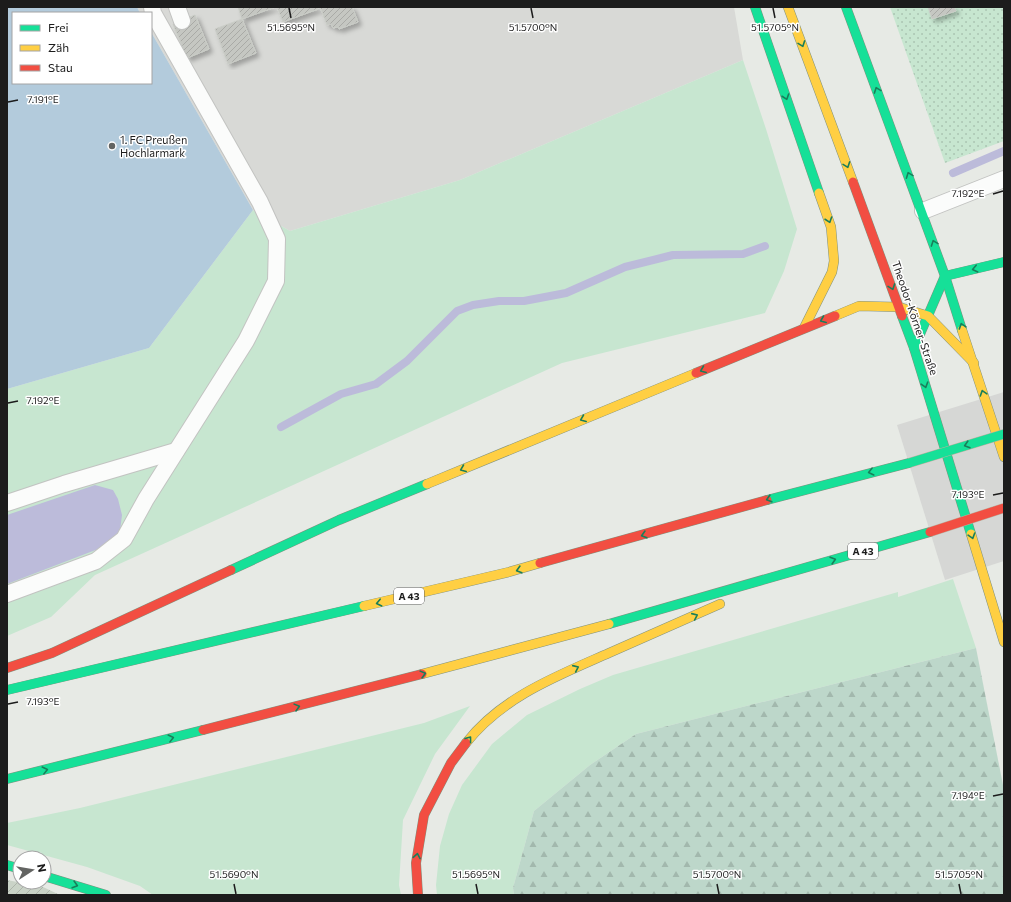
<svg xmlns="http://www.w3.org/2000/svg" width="1011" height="902" font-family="Commissioner,sans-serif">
<defs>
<pattern id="construction-furrows" width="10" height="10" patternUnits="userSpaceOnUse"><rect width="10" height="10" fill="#cad3c7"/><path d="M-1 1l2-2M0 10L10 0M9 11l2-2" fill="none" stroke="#adb5aa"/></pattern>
<pattern id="forest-firs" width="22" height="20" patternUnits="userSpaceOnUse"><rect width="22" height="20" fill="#bdd7ca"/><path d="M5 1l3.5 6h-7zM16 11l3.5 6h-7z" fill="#a2b8ad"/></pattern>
<pattern id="garden-dots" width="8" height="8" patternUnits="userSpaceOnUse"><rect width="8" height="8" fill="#c7e6d0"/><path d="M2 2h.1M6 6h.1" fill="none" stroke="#aac5b2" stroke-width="1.8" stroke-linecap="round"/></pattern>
<pattern id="building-hatch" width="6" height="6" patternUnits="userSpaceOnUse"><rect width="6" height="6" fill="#c5c7c2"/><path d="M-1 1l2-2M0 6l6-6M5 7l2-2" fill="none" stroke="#a9aaa6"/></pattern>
<filter id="shadow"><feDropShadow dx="3.5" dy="3.5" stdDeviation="2" flood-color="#0004"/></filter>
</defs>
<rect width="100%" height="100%" fill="#e7eae5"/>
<path fill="#d8d9d6" d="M137,7H734L743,60L460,180L290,231L253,210L151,32V13H140Z"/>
<path fill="url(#construction-furrows)" d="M7,880L43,887L60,895H7Z"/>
<g fill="#c7e6d0">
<path d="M743,60L766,129L797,229L784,271L765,313L562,363L95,575L51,617L7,636V389L149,348L253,210L290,231L460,180Z"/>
<path d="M953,579L976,648L636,734L590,765L534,811L513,888L514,895H437L436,885L440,846L449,814L462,785L492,744L527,715L580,689L613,675L898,592V597Z"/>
<path d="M470,706L435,754L403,820L399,885L401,895H153L140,886L87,867L7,845V823L80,808L424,723Z"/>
</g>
<path fill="url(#forest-firs)" d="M976,648L1004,790V895H514L513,888L534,811L590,765L636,734Z"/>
<path fill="url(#garden-dots)" d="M890,7H1004V141L945,163Z"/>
<path fill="#b3cbdc" d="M7,7H137L140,13H13V83H151V32L253,210L149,348L7,389Z"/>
<path fill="#bcbbda" d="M95,485L113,490L118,499L122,515L120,531L106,546L7,584V515Z"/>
<path fill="#d6d7d5" d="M1004,392V561L945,580L897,425Z"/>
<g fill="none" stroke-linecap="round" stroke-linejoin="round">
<g stroke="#bcbbda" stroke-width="8">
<path d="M953,173L1004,151"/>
<path d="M281,427L341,394L376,384L407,361L457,311L473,305L499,301H524L566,293L625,267L673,255L743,254L765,246"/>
</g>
</g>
<g fill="url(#building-hatch)" stroke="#cacdc7" filter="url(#shadow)">
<path d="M238,7H275L242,19Z"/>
<path d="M277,7H317L318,9L283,22Z"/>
<path d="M320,7H352L358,22L339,29L338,27L333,28L331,24L327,25Z"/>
<path d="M928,7H954L956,11L932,19Z"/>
<path d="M195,15L209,49L187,58L173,24Z"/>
<path d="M242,19L256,53L228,64L215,29Z"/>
</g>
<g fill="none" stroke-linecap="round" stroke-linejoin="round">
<g stroke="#c2c3c1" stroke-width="18">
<g id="lane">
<path d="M177,7L182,21"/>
<path d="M923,211L1004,179"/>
<path d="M7,503L64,484L176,451"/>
<path d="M7,594L96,561L124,539L146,499L246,341L276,281L277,239L260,202L153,13L152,7"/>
</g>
</g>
<g stroke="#81927f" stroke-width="10">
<g id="fast">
<path d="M755,7L819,193"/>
<path d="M846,7L945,276L962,330"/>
<path d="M902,316L914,348L971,534"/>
<path d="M914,348L945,276L1004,262"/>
<path d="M767,500L909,463"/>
<path d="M231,570L339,520L427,484"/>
<path d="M609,624L930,532"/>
<path d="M7,690L364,606"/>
<path d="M7,779L203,730"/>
<path d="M7,865L20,869"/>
<path d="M44,876L106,895"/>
</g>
</g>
<g stroke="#81927f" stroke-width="10">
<g id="slow">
<path d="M788,7L853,182"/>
<path d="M835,316L859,306L899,307L928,316L974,363"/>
<path d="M804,328L832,272L834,261L831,227L819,193"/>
<path d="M962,330L1004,457"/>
<path d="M427,484L696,373"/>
<path d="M971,534L1004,642"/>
<path d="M364,606L509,572L540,563"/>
<path d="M422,674L609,624"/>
<path d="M466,743C502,697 557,676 609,653C646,637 683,620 720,604"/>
</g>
</g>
<g stroke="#81927f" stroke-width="10">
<g id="jam">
<path d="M853,182L902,316"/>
<path d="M696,373L835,316"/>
<path d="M540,563L767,500"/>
<path d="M7,668L52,653L231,570"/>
<path d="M203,730L422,674"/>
<path d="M418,895L416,863L424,815L451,763L466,743"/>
</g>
</g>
<use href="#lane" stroke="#fbfcfb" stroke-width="16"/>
<use href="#fast" stroke="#16e098" stroke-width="9"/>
<use href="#slow" stroke="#ffcf43" stroke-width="9"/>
<use href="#jam" stroke="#f24e42" stroke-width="9"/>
<g stroke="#baae9e" stroke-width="10" stroke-linecap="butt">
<path id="fast-bridge" d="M909,463L1004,434"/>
</g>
<g stroke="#baae9e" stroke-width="10" stroke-linecap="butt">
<path id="jam-bridge" d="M930,532L1004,508"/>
</g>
<use href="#fast-bridge" stroke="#16e098" stroke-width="9"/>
<use href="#jam-bridge" stroke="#f24e42" stroke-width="9"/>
</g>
<defs><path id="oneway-chevron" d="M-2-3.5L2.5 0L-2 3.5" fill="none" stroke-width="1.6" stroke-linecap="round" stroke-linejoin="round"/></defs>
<g stroke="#197e5a">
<use href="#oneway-chevron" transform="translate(802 44) rotate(70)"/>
<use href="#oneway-chevron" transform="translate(877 90) rotate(-110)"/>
<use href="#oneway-chevron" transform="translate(786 97) rotate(71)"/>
<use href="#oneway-chevron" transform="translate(847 165) rotate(70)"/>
<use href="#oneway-chevron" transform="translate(909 175) rotate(-111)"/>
<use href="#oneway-chevron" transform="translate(829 220) rotate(71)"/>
<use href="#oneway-chevron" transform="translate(934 243) rotate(-110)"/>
<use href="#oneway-chevron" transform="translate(975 269) rotate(167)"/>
<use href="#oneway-chevron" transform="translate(892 287) rotate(70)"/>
<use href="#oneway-chevron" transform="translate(823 320) rotate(158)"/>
<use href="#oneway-chevron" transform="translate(962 326) rotate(-108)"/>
<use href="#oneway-chevron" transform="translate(703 370) rotate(158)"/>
<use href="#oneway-chevron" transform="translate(925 385) rotate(73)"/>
<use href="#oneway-chevron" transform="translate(983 393) rotate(-108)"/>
<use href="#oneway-chevron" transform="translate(583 419) rotate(158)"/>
<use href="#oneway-chevron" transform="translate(967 445) rotate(163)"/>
<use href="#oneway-chevron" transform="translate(463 469) rotate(158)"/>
<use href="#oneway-chevron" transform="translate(871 472) rotate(166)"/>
<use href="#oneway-chevron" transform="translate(769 499) rotate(164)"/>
<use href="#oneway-chevron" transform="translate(644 535) rotate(164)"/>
<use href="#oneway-chevron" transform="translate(972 536) rotate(73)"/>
<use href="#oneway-chevron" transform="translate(833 560) rotate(-16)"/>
<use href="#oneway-chevron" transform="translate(519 570) rotate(164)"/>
<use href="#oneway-chevron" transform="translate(379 603) rotate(167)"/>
<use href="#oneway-chevron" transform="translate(695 616) rotate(-24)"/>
<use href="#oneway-chevron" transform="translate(576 668) rotate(-24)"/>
<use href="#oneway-chevron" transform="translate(423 674) rotate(-15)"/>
<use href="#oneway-chevron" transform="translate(297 707) rotate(-15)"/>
<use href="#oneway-chevron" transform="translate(171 738) rotate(-14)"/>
<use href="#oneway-chevron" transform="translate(469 739) rotate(-53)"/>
<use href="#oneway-chevron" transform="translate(45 770) rotate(-14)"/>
<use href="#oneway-chevron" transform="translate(417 856) rotate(-80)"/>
<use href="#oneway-chevron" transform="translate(75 885) rotate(16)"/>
</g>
<path fill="none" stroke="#1c1c1c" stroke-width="1.5" d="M289,8L291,18M531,8L533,18M773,8L775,18M8,102L18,100M993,194L1003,191M8,403L18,401M993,495L1003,493M8,704L18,702M993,796L1003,794M234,884L236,894M476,884L478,894M717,884L719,894M959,884L961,894"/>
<circle fill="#636462" stroke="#fff" stroke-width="1.5" cx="112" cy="146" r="4"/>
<g text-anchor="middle" stroke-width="3" stroke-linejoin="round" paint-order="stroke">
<g fill="#fff" stroke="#606060" stroke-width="1">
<rect x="848" y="543" width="30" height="16" rx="3"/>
<rect x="394" y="588" width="30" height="16" rx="3"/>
</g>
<g font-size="10" font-weight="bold" fill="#1c1c1c">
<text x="863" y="555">A 43</text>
<text x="409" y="600">A 43</text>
</g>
<g font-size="11" fill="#1c1c1c" stroke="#fff" text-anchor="start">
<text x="120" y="144">1. FC Preußen<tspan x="120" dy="13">Hochlarmark</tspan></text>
</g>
<g font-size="11" fill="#1c1c1c" stroke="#fff">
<text transform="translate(915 318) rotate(71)" y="4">Theodor-Körner-Straße</text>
</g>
</g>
<g font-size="10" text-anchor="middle" fill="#1c1c1c" stroke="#fff" stroke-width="3" stroke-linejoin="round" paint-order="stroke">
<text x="291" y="31">51.5695°N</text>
<text x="533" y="31">51.5700°N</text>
<text x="775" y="31">51.5705°N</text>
<text x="43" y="103">7.191°E</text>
<text x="968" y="197">7.192°E</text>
<text x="43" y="404">7.192°E</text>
<text x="968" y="498">7.193°E</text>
<text x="43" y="705">7.193°E</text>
<text x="968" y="799">7.194°E</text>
<text x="234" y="878">51.5690°N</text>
<text x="476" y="878">51.5695°N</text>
<text x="717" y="878">51.5700°N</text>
<text x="959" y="878">51.5705°N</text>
</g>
<rect width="1011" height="902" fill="none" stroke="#1c1c1c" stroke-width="16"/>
<rect x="12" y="12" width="140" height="72" fill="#ffffff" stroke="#a4a4a4"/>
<rect x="20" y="25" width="20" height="6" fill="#16e098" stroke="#a4a4a4"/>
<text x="48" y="32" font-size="12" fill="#1c1c1c">Frei</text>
<rect x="20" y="45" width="20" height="6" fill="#ffcf43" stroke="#a4a4a4"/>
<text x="48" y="52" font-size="12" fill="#1c1c1c">Zäh</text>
<rect x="20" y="65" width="20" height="6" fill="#f24e42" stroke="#a4a4a4"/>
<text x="48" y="72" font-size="12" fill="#1c1c1c">Stau</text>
<g transform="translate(32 870) rotate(78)"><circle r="19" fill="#ffffff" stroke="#a4a4a4"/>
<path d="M0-3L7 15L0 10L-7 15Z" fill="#636462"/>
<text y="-6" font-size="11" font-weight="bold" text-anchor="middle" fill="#1c1c1c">N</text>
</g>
</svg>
